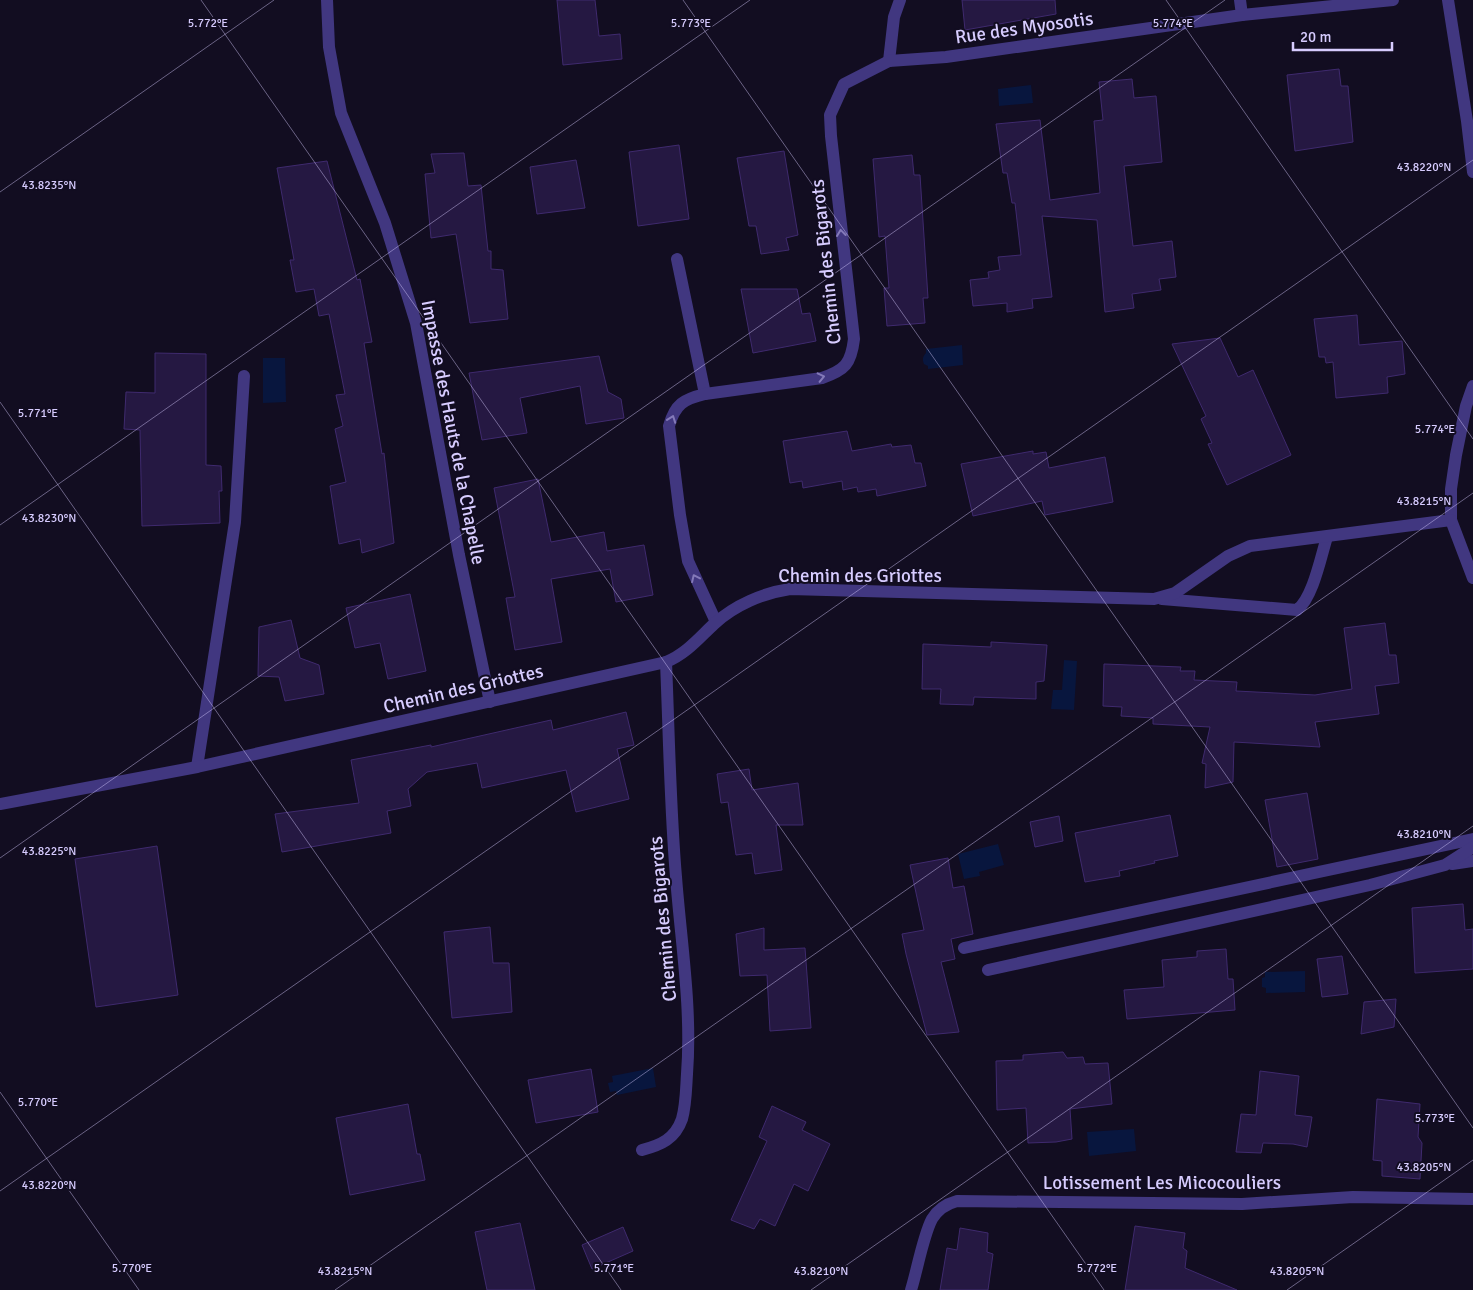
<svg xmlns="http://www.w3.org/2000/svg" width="1473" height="1290" font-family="Signika,sans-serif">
<rect width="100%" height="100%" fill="#120d21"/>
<g fill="#08163e">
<path d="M1031,85L1033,103L999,106L998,89Z"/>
<path d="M962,345L963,365L928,369V366L924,364C922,359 923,356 926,353V349Z"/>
<path d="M263,358H285L286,402L263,403Z"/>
<path d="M1064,660L1077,661L1074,710L1051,709L1053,690H1062Z"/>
<path d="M998,844L1004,865L979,872L980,876L964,879L958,854Z"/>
<path d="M1305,971V992L1266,993V988L1262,987V978L1265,977V972Z"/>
<path d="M653,1068L656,1087L617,1095L616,1091L610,1092L608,1083L613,1082L612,1076Z"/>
<path d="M1134,1129L1136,1151L1089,1156L1087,1132Z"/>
</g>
<g fill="#251842" stroke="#3f2a6e">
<path d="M557,0H595L599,36L620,34L622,59L563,65Z"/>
<path d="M962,0H1055L1056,14L965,30Z"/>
<path d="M1339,69L1341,86H1348L1353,142L1295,151L1287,75Z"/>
<path d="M1132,79L1134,98L1156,96L1162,162L1124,166L1133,246L1172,241L1176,277L1159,279L1161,290L1132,294L1134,308L1105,312L1097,220L1042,216L1052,297L1032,299L1033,308L1007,312V303L973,306L970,280L989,278L988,272L1000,270L998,257L1021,255L1015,203H1012L1007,173H1003L996,124L1040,120L1050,200L1100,193L1094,121L1103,120L1099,82Z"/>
<path d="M679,145L689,219L638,226L629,152Z"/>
<path d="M784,151L798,235L786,238L789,250L761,254L756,226H749L737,158Z"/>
<path d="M464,153L468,186L481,185L488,251H491V269L503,270L508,319L470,323L456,234L431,238L425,174L435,173L431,154Z"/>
<path d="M912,155L914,175H920L928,298H923L925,323L887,326L884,288H889L885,236L879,237L873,159Z"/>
<path d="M576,160L585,208L537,214L530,167Z"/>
<path d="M327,161L357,280L360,279L372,342L364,343L382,454L384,453L394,543L362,553L360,539L339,544L330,486L346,482L335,429L343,426L336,395L345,394L329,314L319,316L314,289L296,292L290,260H294L277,168Z"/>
<path d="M741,289H797L802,314L810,313L816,341L753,353Z"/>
<path d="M1357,315L1359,345L1402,341L1405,374L1387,377L1388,393L1336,398L1333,362L1326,363L1325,357H1319L1314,319Z"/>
<path d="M1220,338L1238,377L1253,370L1291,455L1227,485L1208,444L1212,443L1201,419L1206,416L1172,344Z"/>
<path d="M155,353L206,354V465L221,466L222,491H219L220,523L142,526L140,430L124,429L126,392L155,393Z"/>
<path d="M599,356L608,392L621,399L624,418L586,424L580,386L520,398L527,433L482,440L469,373Z"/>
<path d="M847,431L852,451L891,444L892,447L911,445L915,463H921L926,486L877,496L876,489L858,492L857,487L843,490L842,481L803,488L802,481L790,483L783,441Z"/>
<path d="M1033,451V454L1046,452L1049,468L1105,457L1113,502L1045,515L1042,501L973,516L961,464Z"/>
<path d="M538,479L551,542L604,532L607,551L644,545L653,595L616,602L610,569L551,579L562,642L515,650L506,598L515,597L494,488Z"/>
<path d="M410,594L426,671L388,679L380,643L355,648L346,608Z"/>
<path d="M291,620L300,658L319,665L324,694L285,701L279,677L258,676L259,627Z"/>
<path d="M1385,623L1389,655H1396L1399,683L1375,686L1379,714L1315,722L1320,747L1234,742L1233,782L1205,788L1206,764L1202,763L1210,727L1153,724V718L1121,716L1122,707L1103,706L1104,664L1181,667L1180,671H1195L1194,680L1237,682L1236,691L1315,695L1352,689L1344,628Z"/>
<path d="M991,642L1047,645L1044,681L1036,682V699L974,697L973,705L940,704L941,689H922L923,644L991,647Z"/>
<path d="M626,712L634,745L617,749L629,799L576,812L566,770L482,788L477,763L427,772L408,789L411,806L387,811L391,833L282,852L275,814L359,803L351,760L431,745V747L551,720L553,730Z"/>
<path d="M749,769L752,790L798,783L803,825H776L782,870L755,874L752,853L736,855L728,802L721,803L717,774Z"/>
<path d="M1307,793L1318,859L1277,867L1265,800Z"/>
<path d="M1170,815L1178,856L1154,861L1155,863L1119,871L1120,876L1085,882L1075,833Z"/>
<path d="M1059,816L1063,841L1035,847L1030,822Z"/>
<path d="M157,846L178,995L96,1007L75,859Z"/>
<path d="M948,858L953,888L964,886L973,934L951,939L955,959L941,962L959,1032L927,1035L906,954L902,934L924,930L910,865Z"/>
<path d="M1463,904L1465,930L1473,929V969L1415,973L1412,908Z"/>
<path d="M490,927L493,963H509L512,1012L452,1018L444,932Z"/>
<path d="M764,928V950L805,948L811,1028L770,1031L767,975L740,976L736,934Z"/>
<path d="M1226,949L1228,979H1233L1235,1010L1127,1019L1124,990L1164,987L1162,960L1197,957V951Z"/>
<path d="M1342,956L1348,994L1322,997L1317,959Z"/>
<path d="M1396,999L1394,1027L1361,1034L1364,1002Z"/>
<path d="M1063,1052L1067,1058L1083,1057L1085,1064L1108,1063L1112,1104L1070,1109L1072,1139L1056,1142L1028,1143L1026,1108L997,1110L996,1061L1023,1060V1055Z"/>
<path d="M591,1069L598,1112L536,1123L528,1080Z"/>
<path d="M1260,1071L1299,1076L1295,1115L1312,1117L1307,1147L1293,1144L1263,1143L1261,1153L1236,1152L1241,1114L1256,1115Z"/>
<path d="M1377,1099L1420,1104L1418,1137L1422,1143L1420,1179L1382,1176V1161L1373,1160Z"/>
<path d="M408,1104L417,1154H420L425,1180L350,1195L336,1118Z"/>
<path d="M772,1106L806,1122L802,1130L830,1144L808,1191L794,1184L775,1226L760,1219L754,1229L731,1220L767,1141L759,1137Z"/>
<path d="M520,1223L535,1290H487L475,1232Z"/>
<path d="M1135,1226L1185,1233L1183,1248L1187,1251L1185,1268L1237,1290H1125Z"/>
<path d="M623,1227L633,1251L592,1269L582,1245Z"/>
<path d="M960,1228L988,1233L987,1252L993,1254L988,1290H940L947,1248L957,1250Z"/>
</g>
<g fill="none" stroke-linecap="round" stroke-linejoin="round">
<g stroke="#413780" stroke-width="12">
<path d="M327,0L329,47L341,113L385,223L416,323L459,555L490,702"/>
<path d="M1240,0L1242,15"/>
<path d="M1448,0L1467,121L1473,172"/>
<path d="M889,61L894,17L900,0"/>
<path d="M677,259L705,394"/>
<path d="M1473,386L1466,406L1456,455L1451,489V520L1473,578"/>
<path d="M1162,599L1297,610C1313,598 1321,556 1327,537"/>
<path d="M716,622L688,561L680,515L669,426C675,404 684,399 705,394L822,378C845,370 851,364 854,339L831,136L830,115L844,84L889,61L946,57L1242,15L1393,0"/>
<path d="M197,767L235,522L244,376"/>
<path d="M0,804L197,767L666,662C686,654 699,638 714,624C735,605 763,593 790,589L1154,599L1175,593L1228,556L1250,546L1451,520"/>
<path d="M1452,864L1473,861"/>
<path d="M964,948L1473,839"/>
<path d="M988,970L1370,885L1445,865L1473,847"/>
<path d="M642,1150C661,1145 675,1139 682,1119C686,1105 686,1089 687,1074C692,1008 681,943 676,877C670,806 669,734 666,662"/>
<path d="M911,1290C917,1271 923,1236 932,1219C938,1209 946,1204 957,1201L1242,1204L1353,1197L1473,1199"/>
</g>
</g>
<defs><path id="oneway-chevron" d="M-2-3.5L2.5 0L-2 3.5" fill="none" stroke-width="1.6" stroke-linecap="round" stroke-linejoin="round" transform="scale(1.25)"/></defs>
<g stroke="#847ab9">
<use href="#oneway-chevron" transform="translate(841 233) rotate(-97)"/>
<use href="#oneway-chevron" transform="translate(821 377) rotate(-13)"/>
<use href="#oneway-chevron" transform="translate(672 419) rotate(-70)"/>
<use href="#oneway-chevron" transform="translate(695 578) rotate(-115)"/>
</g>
<path fill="none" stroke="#d7ccff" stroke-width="1" stroke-opacity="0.45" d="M201,0L1104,1290M683,0L1473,1128M1166,0L1473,439M0,192L274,0M0,402L621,1290M0,525L750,0M0,858L1225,0M0,1092L139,1290M0,1191L1473,160M335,1290L1473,493M811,1290L1473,826M1287,1290L1473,1160"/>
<g text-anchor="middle" stroke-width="4" stroke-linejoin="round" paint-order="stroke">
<g font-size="19" fill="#d7ccff" stroke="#120d21">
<text transform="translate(1024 27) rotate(-8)" y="7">Rue des Myosotis</text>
<text transform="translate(825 262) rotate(-96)" y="7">Chemin des Bigarots</text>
<text transform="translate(454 432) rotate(79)" y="7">Impasse des Hauts de la Chapelle</text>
<text x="860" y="582">Chemin des Griottes</text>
<text transform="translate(463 688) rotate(-13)" y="7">Chemin des Griottes</text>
<text transform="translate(662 919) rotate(-95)" y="7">Chemin des Bigarots</text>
<text x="1162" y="1189">Lotissement Les Micocouliers</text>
</g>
</g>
<g font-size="12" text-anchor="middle" fill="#d7ccff" stroke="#120d21" stroke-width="4" stroke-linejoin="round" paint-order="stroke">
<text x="208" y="27">5.772°E</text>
<text x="691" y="27">5.773°E</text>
<text x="1173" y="27">5.774°E</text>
<text x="1424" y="171">43.8220°N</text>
<text x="49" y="189">43.8235°N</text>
<text x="38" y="417">5.771°E</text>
<text x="1435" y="433">5.774°E</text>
<text x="1424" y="505">43.8215°N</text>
<text x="49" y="522">43.8230°N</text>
<text x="1424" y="838">43.8210°N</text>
<text x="49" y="855">43.8225°N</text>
<text x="38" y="1106">5.770°E</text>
<text x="1435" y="1122">5.773°E</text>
<text x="1424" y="1171">43.8205°N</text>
<text x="49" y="1189">43.8220°N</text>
<text x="132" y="1272">5.770°E</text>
<text x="614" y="1272">5.771°E</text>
<text x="1097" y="1272">5.772°E</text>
<text x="345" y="1275">43.8215°N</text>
<text x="821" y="1275">43.8210°N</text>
<text x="1297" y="1275">43.8205°N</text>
</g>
<path d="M1293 42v8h99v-8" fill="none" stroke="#d7ccff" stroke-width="2.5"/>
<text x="1300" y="42" font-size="15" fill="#d7ccff" stroke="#120d21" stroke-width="4" paint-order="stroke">20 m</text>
</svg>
